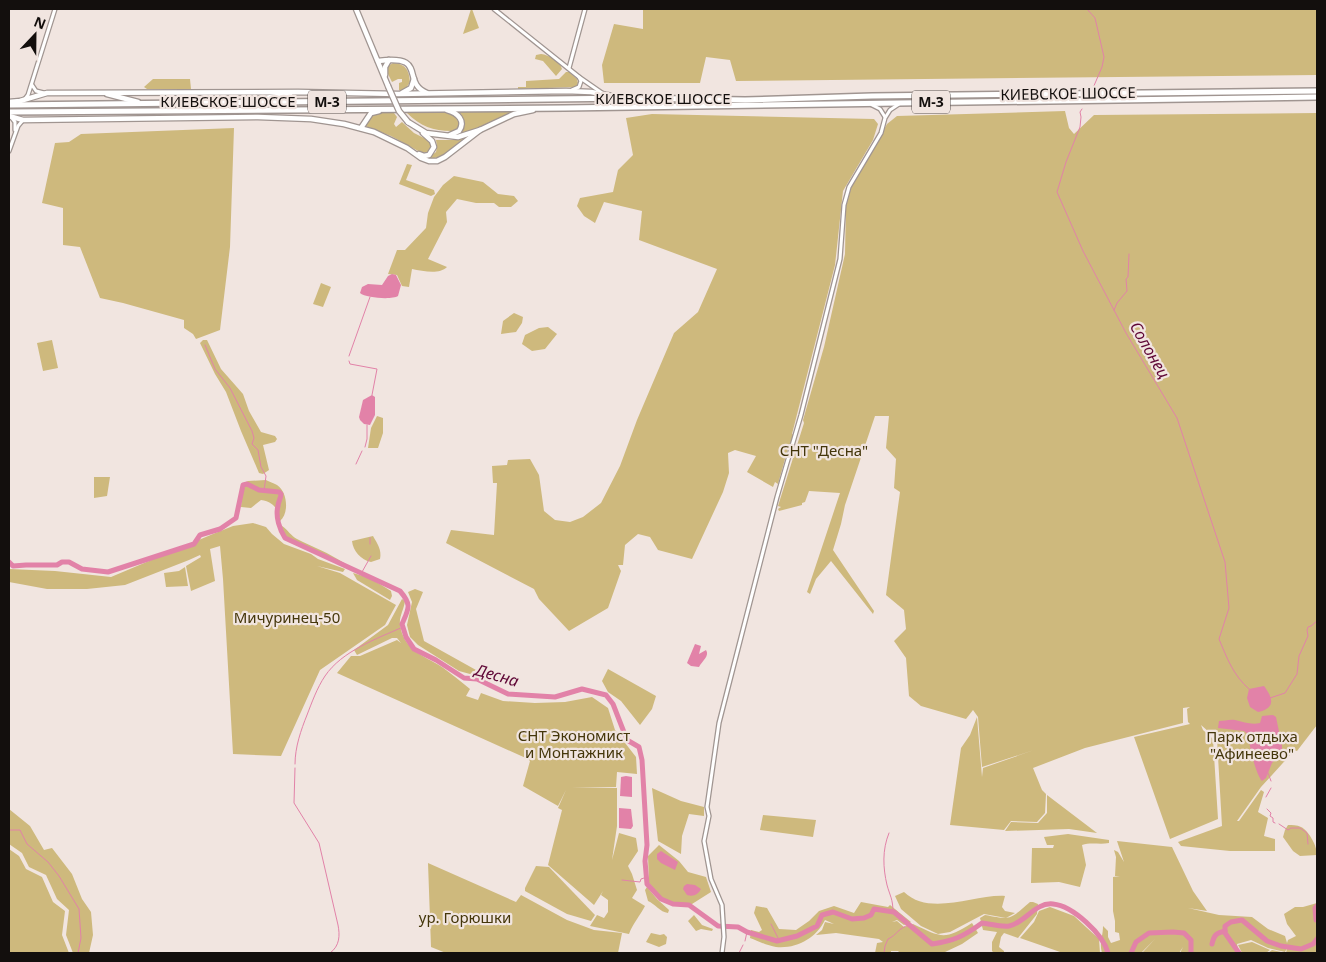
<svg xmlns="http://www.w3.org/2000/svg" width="1326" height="962" font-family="'Noto Sans',sans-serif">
<rect width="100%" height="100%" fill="#f1e5e0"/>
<g fill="#ceb97d">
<path d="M471,9H472L479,28L463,34Z"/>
<path d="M643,9H1317V75L736,81L730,60L706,57L700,83H604L602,65L614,24L643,29Z"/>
<path d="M541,54C549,55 560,61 562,69L556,76L543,61L535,59L536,55Z"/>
<path d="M393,63C406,64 409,70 410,82L405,90H399V83L402,82V79H398L392,82L388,74V66Z"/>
<path d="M566,72H569L577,79L578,83L576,87L518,89V87H526V81L559,79Z"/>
<path d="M153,79H190L191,89H147L144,87Z"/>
<path d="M1065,111L1069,128L1074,134L1094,115L1317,113V725L1297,751L1290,749L1292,753L1261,787L1237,821H1239L1261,790L1264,792L1258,812L1268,818L1264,836L1275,839V851H1230L1181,846L1178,842L1222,826L1217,739L1201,725L1203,730L1213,739L1218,819L1170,839L1134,737L1190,724L1188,722L1187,709L1190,707L1183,708V723L1085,748L1033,768L1042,790L1046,794L1045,813L1037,822L1011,821L1004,830L950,825L961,748L970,735L977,717L982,777L983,768L1034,750L982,767L978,717L973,710L966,719L921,706L909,696L906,658L894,641L906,629L904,610L886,595L900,492L894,488L896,459L886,448L889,416H875L845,505L841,524L833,550L874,611L873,614L831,561L816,579L810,594L807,592L840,493L809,491L805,502L802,503V505L779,511L778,509L781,507L778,506L804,423L803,420L824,347L845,254L846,205L851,188L887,124L897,116Z"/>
<path d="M459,112H515L460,135C466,127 466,119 459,112Z"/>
<path d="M378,113H394L397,117L394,124L396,127L402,122L414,133L430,141L432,147L428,153L420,152L391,136L365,126L372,116Z"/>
<path d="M407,113C423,113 448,107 460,120L459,126L456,131C436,132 421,127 407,113Z"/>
<path d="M652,114L874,119L878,124L873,140L843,191L835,265L792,434L794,435L787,452L778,484L775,482L773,487L747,472L756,456L735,450L728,453L729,473L723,492L692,559L658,550L650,537L638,534L625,545L623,565H618L621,571L608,608L569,631L539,599L534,589L446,543L451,530L494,535L497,483H493L492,466L507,465L508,460L530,459L539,475L544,511L555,520L570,522L583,517L601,503L620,466L637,420L674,333L698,312L717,269L639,240L642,211L604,202L595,223L584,216L577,206L580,198L613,192L618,170L633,155L626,118Z"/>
<path d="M234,128L230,247L220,330L196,339L193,334L184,328V320L123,303L100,298L80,247L63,245V208L42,203L55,143L69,142L81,134Z"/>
<path d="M467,136L441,157L427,159L436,152L437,147L436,140H455Z"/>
<path d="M407,164L412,165L406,180L434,190L435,194L431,196L399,184Z"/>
<path d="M454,176L483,182L498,194L514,196L518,201L511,207H499L494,203H476L457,199L446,212L447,222L428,259L447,267C439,275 423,271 412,269L409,287L402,286L397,275L388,274L397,250H405L426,228L428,213L434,197L443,185Z"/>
<path d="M321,283L331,287L323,307L313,304Z"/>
<path d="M514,313L523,317L522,323L516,332L501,334L503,321Z"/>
<path d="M548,327L557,334L545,349L532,351L522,344L525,335L539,328Z"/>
<path d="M52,340L58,368L43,371L37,343Z"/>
<path d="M203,340H207L221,369L243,394L249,411L261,432L275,436L277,439L275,442L263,445L269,470L263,474L259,473L241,431L226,392L215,374L200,343Z"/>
<path d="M377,416L383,418V433L378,448H368L371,428Z"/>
<path d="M94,477H110L107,496L94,498Z"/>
<path d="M266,480C269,482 274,483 277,485C288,492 289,514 280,521C278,509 274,502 261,500L251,508L241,507L242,490L244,483L248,481Z"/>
<path d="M253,523L266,527L272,534L284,544L311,554L318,559L345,569L343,572L317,566L340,573L396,605L385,625L320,670L281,756L233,754L223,579L220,546L210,549L215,581L191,591L186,566L201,557L200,555L189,560L125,585L87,589H47L9,582V569L55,571L111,577L213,534L233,526Z"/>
<path d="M282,526C288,530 291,536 297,539C313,547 329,553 344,563V567L321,553L286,538L282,531Z"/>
<path d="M373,536C377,543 382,550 380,559L371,562C361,560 353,551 352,541Z"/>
<path d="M185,567L188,586L166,587L164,573L179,571Z"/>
<path d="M353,573L370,578L391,591L392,596L390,600L357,580Z"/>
<path d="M415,589L423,592L416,609L424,641L476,670L470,674L459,671L418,645L410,637L407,625L412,602L408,592Z"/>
<path d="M402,599L405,601C404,609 399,617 400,624C403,650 423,655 442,667C452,674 461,682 470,689L466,696L478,700L481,693L503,701L535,703L565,702L592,697L608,708L615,730L636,757L637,774L617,772L616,787L572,788H617V826L612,860L619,833L636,838L638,851L628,866L632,874L637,890L632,898L645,906C640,916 633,923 629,934L590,926L597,915L604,918L608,912V900L601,895L603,891L594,905L548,865L562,810L558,808L566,790L558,806L523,786L530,761L528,759L337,673L351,656H360L397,640L401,643L397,638H392L357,655L354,650L388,625Z"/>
<path d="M608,669L656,696L652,709L640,725L621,701L608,692L602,681Z"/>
<path d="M652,788L681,801L704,807V816L689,814L682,836L681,854L658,841Z"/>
<path d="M1047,795L1097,833L1069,829L1005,831L1011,822L1038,823L1047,813Z"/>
<path d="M9,809L30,826L44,850L52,848L72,874L82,899L91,912L93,935L89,953H73L66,935L69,910L57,899L46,875L29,867L22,853L9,844Z"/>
<path d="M763,815L816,820L813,837L760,830Z"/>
<path d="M1288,825C1292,825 1297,825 1301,827C1309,831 1317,846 1317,855L1300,856L1293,851L1283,837L1285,830Z"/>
<path d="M1068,834L1109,840V843C1100,845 1091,842 1082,845L1086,865L1080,887L1059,882L1031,883L1032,848H1053L1054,845H1047L1044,837Z"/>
<path d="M1117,841L1172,847L1193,891L1207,911L1188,908L1219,915L1252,917L1268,929L1285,936L1287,943L1288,940L1296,936L1287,924L1284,914L1295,907H1303L1317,903V953H1268L1272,950L1286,953L1287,948L1285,952L1268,948L1251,940L1237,944L1239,953H1180L1183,947L1179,953H1142L1155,939L1141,953H1102C1099,942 1103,937 1103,926L1108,931V937L1111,943L1120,940L1119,933L1115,932V921L1113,911V877L1120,876H1115L1116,857L1114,850L1118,852L1124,862Z"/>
<path d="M659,845L679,861L688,872L706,877L711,892L692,904L673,903L662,898L649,883L648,856Z"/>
<path d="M9,849L19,856L26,869L42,877L53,902L65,911L62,935L69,953H9Z"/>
<path d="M428,863L516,902L521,895L567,920L594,930L622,933L618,953H446L431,947Z"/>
<path d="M536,866L549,867L595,915L591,921L567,914L525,891V888Z"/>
<path d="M647,887L657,899L669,910L668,913C660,912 655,904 648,901L645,890Z"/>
<path d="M904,892C930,917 975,894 1005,896L1002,907L1005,911L1015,913L1006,918L984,914L950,932L938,934L921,926L901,909L895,896Z"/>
<path d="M861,902L888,907L890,905L911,922L904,925L897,920L892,922L897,921L904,927L913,924C941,937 944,941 972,923L978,933L962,944L943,953H900L898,951H891V953H875L877,943L883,942L879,939L836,933L816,935L822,930L825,922L834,924L825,920C816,938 797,949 776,947C768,946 758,941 750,938L751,930L759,932L762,930L754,913L756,906L767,908L779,929L796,930L809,921L819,911L834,906L854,913Z"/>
<path d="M1030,902H1033L1038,904L1037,914L1018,938L1004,933L1001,937L999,947L1004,951V953H994L992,951V942L997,932L983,930L980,918L985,915C1012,920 1009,920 1030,902Z"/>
<path d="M1050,907L1074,916L1099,939L1100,953H1063L1020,938L1034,922L1039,911Z"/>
<path d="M694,915L702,925L713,929L712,931L701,929L696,931L688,921Z"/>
<path d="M651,933L660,935L664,934L667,937L666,944L659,947L646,942Z"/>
<path d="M1252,942L1270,950L1266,953H1242L1238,945Z"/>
</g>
<g fill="#e282a8">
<path d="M392,274L396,275L401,285L398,296C392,300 366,298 360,293L362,287L368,284L382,285L388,276Z"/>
<path d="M372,395L375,397V415L370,425L364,424L360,420L359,417L363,400Z"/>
<path d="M695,644L701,646L699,654L706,650C710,656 702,661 699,667L691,666L687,663Z"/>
<path d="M1264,686C1273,698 1276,708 1258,712L1250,707L1247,698L1249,689Z"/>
<path d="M1273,715L1276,717L1282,746V752L1272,763L1266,778L1262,781C1256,775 1248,743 1249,735L1244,731L1218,728L1219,721C1224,721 1230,719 1235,720C1244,722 1251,725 1260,723L1262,716Z"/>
<path d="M626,776L632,777V797L620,796L621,777Z"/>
<path d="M619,808L631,809L633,826L631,829L619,828Z"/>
<path d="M661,851L678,862L675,870L661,863L657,859V854Z"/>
<path d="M687,884L695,885L701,889C698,895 693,897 687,895L683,889L684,886Z"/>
</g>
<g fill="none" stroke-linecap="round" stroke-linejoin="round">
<g stroke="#e282a8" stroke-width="1">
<path d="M1087,9L1095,18L1104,57L1102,67L1093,88"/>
<path d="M1082,109L1080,112L1081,117L1080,127L1066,162L1057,192L1083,251L1126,333L1177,418L1225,562L1229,608L1219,639C1227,658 1233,675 1249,689"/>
<path d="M1114,310L1117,303L1127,291L1126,279L1128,277L1129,254"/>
<path d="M205,345L215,369L230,388L252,431L254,438L252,444L258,450L261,467L266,476L264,491"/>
<path d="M349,356L370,297"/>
<path d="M349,361L350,364L377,369L372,395"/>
<path d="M365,447L367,439V425"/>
<path d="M356,464L362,451"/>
<path d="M370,544V538"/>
<path d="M362,572L371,556"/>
<path d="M1270,698L1285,693L1297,674L1299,656L1308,636L1307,630L1308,627L1311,626L1317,621"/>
<path d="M295,764C295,747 301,730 307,715C312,702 317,688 325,676C342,651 376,639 403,627"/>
<path d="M295,768L294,803L319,843L338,925C340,935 340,946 330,953"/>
<path d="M1268,773L1271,781"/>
<path d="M1266,797L1271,788"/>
<path d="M1267,809L1271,813L1270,816L1273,818V822L1275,823"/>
<path d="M1279,824L1288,830L1291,828H1300L1307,833L1308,844"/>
<path d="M9,830H20L27,844L48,862L59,876L79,909L81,938L78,953"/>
<path d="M889,833C882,850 883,868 887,885C890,896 893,899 893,912"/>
<path d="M622,880L640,882L641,879L647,877"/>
<path d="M771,924L779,940"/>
<path d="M745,941L747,932"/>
<path d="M739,953L743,945"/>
<path d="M884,953L885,946L888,939C897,935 898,928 909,925"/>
</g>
<g stroke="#e282a8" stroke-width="5">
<path d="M9,562L13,566L26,565H57L62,562H69L82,569L108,572L194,544L200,535L220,529L236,518L243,485L247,484L259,490L279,492L281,494C281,498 278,502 278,506C275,517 280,530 285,538L400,591C412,605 409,608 402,624L406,637L414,649L436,660L464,678L477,679L508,694L555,697L582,689L606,695L613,704L627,740L639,747L642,760L647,845L645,861L647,884L661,899L673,904L689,905L718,926L738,927L747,932L777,941L797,936L817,926L822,915L833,912L852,919L864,918L871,915L874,909L894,912L932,944C954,941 964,936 982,923C990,924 1001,927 1009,926C1025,923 1035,902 1053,904C1073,906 1103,934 1108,953"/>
<path d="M1317,906L1315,908L1316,920H1317"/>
<path d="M1212,944C1214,935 1216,933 1225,931"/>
<path d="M1131,953L1136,942L1149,933L1173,932L1184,933L1191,940V953"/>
<path d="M1239,953L1225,933V926L1231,922L1242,920L1267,941L1281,946L1301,949L1313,944L1317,939"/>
</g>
<g stroke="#a09591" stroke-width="5.5">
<g id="minor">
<path d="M494,9L579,77L602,93"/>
<path d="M569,68L585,9"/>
<path d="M32,85L36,91L44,93"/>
<path d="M572,90L579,87L581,81L579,77"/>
<path d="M25,99L28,95L55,9"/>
<path d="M872,105L880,109L885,117"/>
<path d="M12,118L15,122V130"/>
<path d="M9,151L18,126L23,120"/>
<path d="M722,953L724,937L722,905L711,879L704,841L709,816L707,807L719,723L777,497L801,415L840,259L844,205L849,187L881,133L885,118L890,110L899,104"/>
</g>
</g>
<g stroke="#a09591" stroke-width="7">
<g id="major">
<path d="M356,9L388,86"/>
<path d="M378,61C429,54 400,82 427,93"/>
<path d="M385,75V67L389,60"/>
<path d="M402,93L411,88L414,79"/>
<path d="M107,94L138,102"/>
<path d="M253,100L290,94"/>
<path d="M9,102L20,101L47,93L298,92L398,94L566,91L591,92L612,96"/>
<path d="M447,110C458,113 466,121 459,131L450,135"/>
<path d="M9,116L23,120L258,117L311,119L344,124L374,132L407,148L421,158L429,161H437L445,157L480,130"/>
<path d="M408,122L426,133L458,137L480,130L514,114L533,110"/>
<path d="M361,128L371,113L379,111"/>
<path d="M419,154L424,156L429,155L434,147L432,141L423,133"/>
</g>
</g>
<g stroke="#a09591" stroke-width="8">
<g id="highway">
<path d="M9,105L633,98L745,100L872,96L1317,91"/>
<path d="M9,112L565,108L1317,97"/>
</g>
</g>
<use href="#minor" stroke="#fff" stroke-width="3"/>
<use href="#major" stroke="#fff" stroke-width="4.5"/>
<use href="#highway" stroke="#fff" stroke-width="5"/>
<g stroke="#a09591" stroke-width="7" stroke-linecap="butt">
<path id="major-bridge" d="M388,86L399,111L408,122"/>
</g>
<use href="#major-bridge" stroke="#fff" stroke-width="4.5"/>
</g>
<g text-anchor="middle" stroke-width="4.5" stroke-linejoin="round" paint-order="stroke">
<g fill="#f1e5e0" stroke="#564f4c" stroke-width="1">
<rect x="308" y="90.5" width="38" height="23" rx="4"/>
<rect x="912" y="90.5" width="38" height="23" rx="4"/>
</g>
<g font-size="14" font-weight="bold" fill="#130f0d">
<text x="327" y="107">М-3</text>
<text x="931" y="107">М-3</text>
</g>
<g font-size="15" fill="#130f0d" stroke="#f1e5e0">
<text transform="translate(1068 94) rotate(-1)" y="5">КИЕВСКОЕ ШОССЕ</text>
<text x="663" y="104">КИЕВСКОЕ ШОССЕ</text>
<text x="228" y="107">КИЕВСКОЕ ШОССЕ</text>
</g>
<g font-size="15" fill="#44360a" stroke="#f1e5e0">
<text x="824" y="456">СНТ "Десна"</text>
<text x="287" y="623">Мичуринец-50</text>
<text x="574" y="741">СНТ Экономист<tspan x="574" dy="17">и Монтажник</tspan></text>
<text x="1252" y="742">Парк отдыха<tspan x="1252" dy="17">"Афинеево"</tspan></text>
<text x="465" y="923">ур. Горюшки</text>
</g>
<g font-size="16" font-style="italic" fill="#5f0736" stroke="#f1e5e0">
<text transform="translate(1150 350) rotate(60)" y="6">Солонец</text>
<text transform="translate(497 675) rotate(16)" y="6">Десна</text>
</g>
</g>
<rect width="1326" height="962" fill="none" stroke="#130f0d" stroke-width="20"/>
<g transform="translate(35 35) rotate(22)" stroke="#f1e5e0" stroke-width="4" paint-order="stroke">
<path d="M0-4L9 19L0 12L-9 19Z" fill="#130f0d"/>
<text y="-8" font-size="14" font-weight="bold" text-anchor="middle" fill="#130f0d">N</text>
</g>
</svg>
